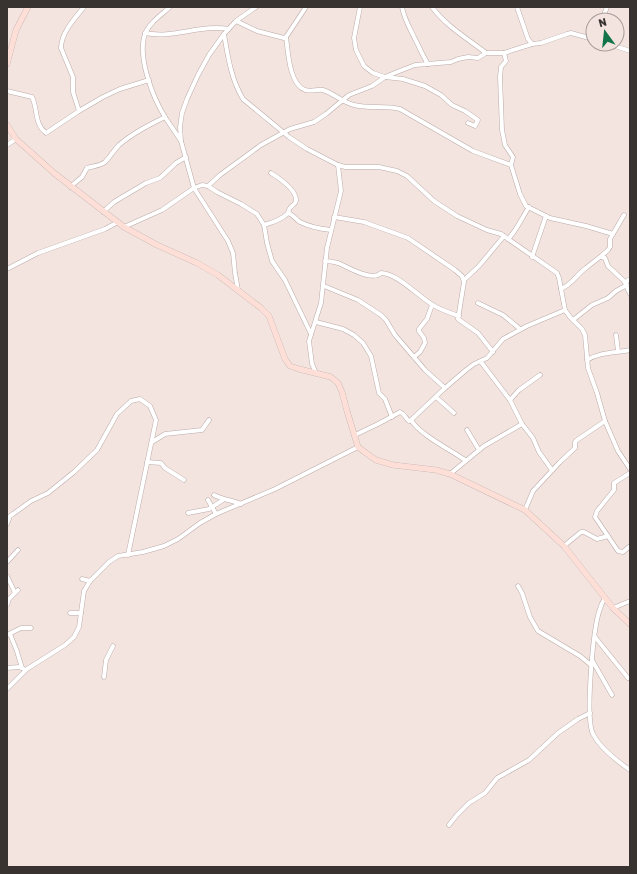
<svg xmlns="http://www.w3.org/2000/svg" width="637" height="874" font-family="Rubik,sans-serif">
<rect width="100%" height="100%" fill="#f3e4e0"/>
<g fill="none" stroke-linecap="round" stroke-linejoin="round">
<g stroke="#baaba8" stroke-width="5">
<g id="minor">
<path d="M170,7C161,15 149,23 145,34C137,57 153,98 165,117C170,125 176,133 181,141"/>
<path d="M360,7L354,38L356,50L364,66L373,73L385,77L403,79L425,86L441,95L452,105L465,111L478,120L475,126L468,123"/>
<path d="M402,7C404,19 410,28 415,39C420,48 422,55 428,64"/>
<path d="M432,7C446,26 468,39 486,53"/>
<path d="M517,7L528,39L532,44"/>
<path d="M602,20L607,7"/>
<path d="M236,21L257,31L284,38L286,37L306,7"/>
<path d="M145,33C173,39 201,24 229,29"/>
<path d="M224,34C228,57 231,79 243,99L289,137L307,149L338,165L345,167H379L397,171L407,176L434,201L457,216L487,230L501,234L557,273L559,278L565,310L570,317L582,329L585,335L588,368L597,393L605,421L618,451L630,469"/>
<path d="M286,37C288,51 289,84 305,90C312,92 317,89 323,90C333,93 342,102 354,105C369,109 385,105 400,109L473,151L511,165"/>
<path d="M609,44L630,51"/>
<path d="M504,53L506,61L501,67L500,77L502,130L505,145L513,157L511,165L520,194L526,206L550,218L586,226L613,234"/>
<path d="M7,91L32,97C38,109 34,124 46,133L79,111L103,97L120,89L149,80"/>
<path d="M79,111L73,92V77L61,48C61,33 75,18 84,7"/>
<path d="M7,145L16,139"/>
<path d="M208,186L220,175L261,145L290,129L314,122L326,114L349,95L372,86L385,77L397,72L415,65L451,62L458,59L468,57L478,58L486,53H504L532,44L541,43L567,34L571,33L593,39"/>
<path d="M70,187L82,177L87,168C93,166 100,166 105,162C110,157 114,150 119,145C133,133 149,125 165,117"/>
<path d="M103,212L114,202L146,183L160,178L176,163L186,157"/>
<path d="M288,213C293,214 295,219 300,222C310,227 321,229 331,230"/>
<path d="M334,217L364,222L408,238L455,270L462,276L464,282L458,319L478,333L493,352"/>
<path d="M264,225C271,223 282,219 287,214C291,209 287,212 290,208C292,205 295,205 296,201C297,190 279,178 271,173"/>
<path d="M124,227L162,210L194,188L202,185L208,186L217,192L241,204L257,214L264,225L267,243L272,261L285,280L311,334"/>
<path d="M508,239C515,233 523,216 529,207"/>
<path d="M532,257L546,216"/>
<path d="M601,257L605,258L608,266L624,281L630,294"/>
<path d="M325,261C329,261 334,262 338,263C348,267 372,282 381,273C397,273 419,297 433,305C441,310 450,313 459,316"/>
<path d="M7,269L38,253L105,229L118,222"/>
<path d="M464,280L479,266L504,236"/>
<path d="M626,284L627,281L630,279"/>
<path d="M324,286L358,300L381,315L386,320L395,335L425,370L445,388"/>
<path d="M561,289C574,283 576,275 586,268C593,262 601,257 608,250L610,247V239L624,215"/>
<path d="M238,290L235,273L233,253L228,241L194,188L181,141L180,127L182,113L187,99L198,75L209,55L224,34L236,21L256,7"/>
<path d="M478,303L503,315L520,329"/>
<path d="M573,320L592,305L608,298L616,291L627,285"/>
<path d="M316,322L343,329L354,335L363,343L371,356L379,393L385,399L392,417"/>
<path d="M616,335L618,351"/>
<path d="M414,357L420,352L425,343L424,338L419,331V329L427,319L432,305"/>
<path d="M587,360C600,352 616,353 630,350"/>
<path d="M481,362L510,400L522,424L533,438L539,452L552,470"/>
<path d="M316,373L312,364L309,341L321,303L327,248L341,191L338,165"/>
<path d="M436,397L454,413"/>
<path d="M510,400L519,390L540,375"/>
<path d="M411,420C420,435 451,450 465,460"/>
<path d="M467,430L479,450"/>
<path d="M355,435L378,424L400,412C405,414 406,419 409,421L411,420L445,388L466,370L474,364L487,358L503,339L527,326L565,310"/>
<path d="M152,442L165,434L202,430L209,420"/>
<path d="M147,462L161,463L165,468L184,480"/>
<path d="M630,473L614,483V490L597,511L595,517L618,551L623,552L630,546"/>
<path d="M450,474L484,446L522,424"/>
<path d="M214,495C223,500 232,500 241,504"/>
<path d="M208,500L216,514"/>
<path d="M525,510L533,491L560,462L575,448V442L577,440L605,421"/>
<path d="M188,513L209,509L223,500"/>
<path d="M7,524L10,516L13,514L31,501L48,493L74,472L97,450L117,414L131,401L140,399L150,406L156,420L128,555"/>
<path d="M564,546L581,532H584L597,539L608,536"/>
<path d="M7,562L18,550"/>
<path d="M7,576L15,593"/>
<path d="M82,579L90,581"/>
<path d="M518,586L522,593L530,617L538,631L580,656L591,665"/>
<path d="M605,598C603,601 601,605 600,609C593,627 585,718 593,734C600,748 617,761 630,770"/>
<path d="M7,605L9,599L18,590"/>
<path d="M613,608L630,601"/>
<path d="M70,613H81"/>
<path d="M10,634C15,645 19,656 22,668"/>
<path d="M7,635L21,628H31"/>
<path d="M595,637L628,678"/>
<path d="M592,660L612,695"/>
<path d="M7,668L19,667L24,669"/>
<path d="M104,677L106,660L113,646"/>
<path d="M7,689L27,669L65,645L74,637L79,627L84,591L90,581L109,562L118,556L143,552L164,546L178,539L200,523L216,514L275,489L358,447"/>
<path d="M449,825L457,815L469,803L485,793L497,778L529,760L558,733L578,719L590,713"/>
</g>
</g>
<g stroke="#baaba8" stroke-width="6">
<g id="secondary">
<path d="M7,64L16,30L28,7"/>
<path d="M7,125L16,139L54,173L124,227L157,245L197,263L218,275L261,308L269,316L285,359L290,366L299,369L331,377L338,383L342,392L347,411L358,447L366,453L376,460L393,465L436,470L450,474L525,510L564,546L613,608L630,624"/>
</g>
</g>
<use href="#minor" stroke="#fff" stroke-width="4"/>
<use href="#secondary" stroke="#fedfd7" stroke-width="5.5"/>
</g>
<rect width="637" height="874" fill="none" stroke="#383230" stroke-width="16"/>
<g transform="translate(605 32) rotate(345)"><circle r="19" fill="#f3e4e0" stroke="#a89d9a"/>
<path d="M0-3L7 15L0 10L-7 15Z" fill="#137349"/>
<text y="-6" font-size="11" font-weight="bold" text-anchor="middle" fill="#383230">N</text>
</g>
</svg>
